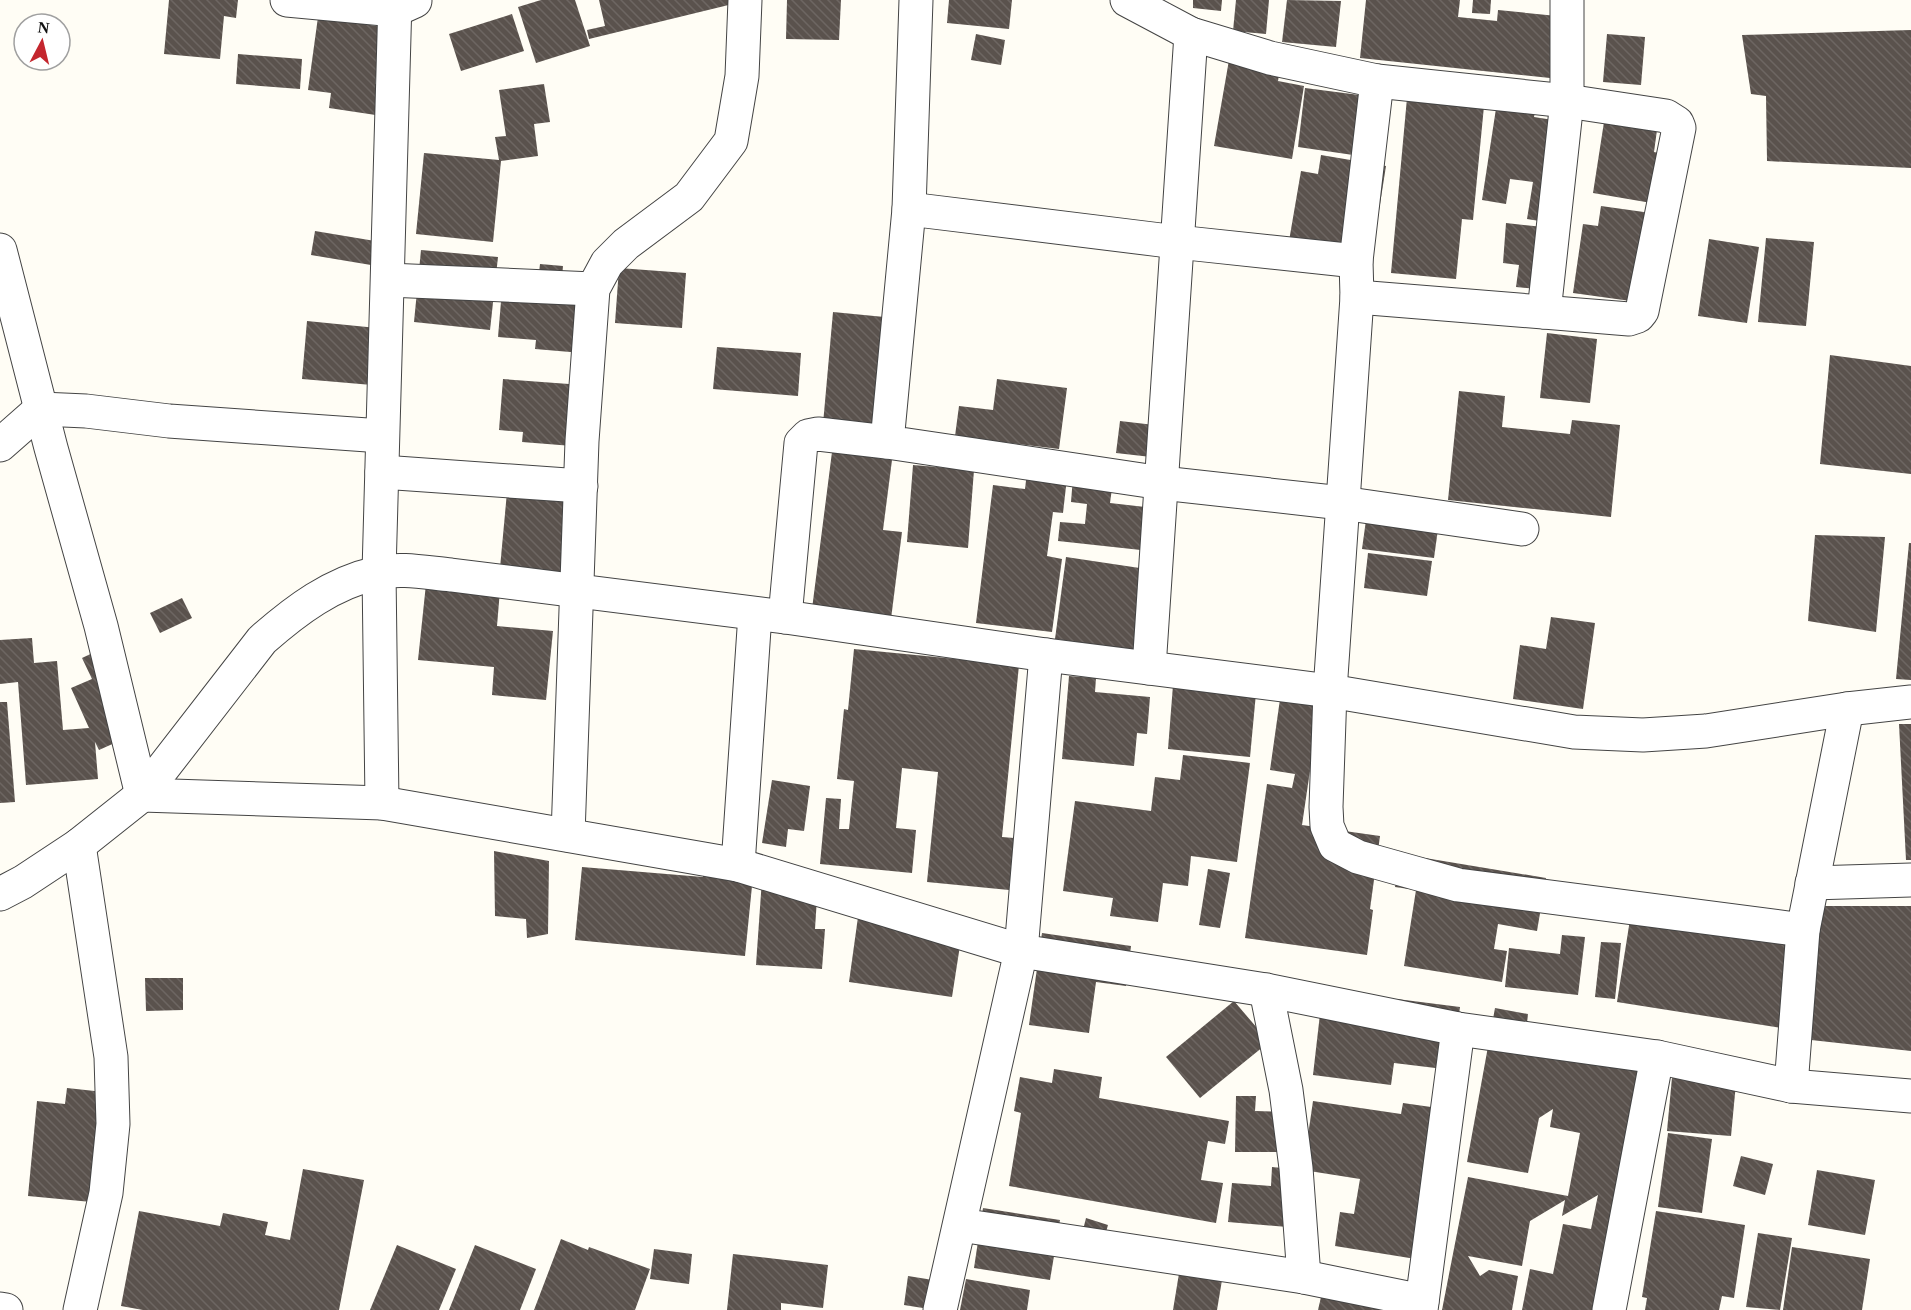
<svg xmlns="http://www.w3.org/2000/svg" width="1911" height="1310" font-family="Georgia,serif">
<defs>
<pattern id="building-back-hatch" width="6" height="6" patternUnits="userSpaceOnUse" patternTransform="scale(1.5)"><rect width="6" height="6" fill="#5a524d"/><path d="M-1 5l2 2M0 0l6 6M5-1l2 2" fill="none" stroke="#6d6662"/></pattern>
</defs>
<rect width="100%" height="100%" fill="#fffdf5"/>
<g fill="url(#building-back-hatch)">
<path d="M169,0H238L236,18L224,16L220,59L164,54Z"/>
<path d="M541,0H575L590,46L536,63L518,7Z"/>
<path d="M599,0H745V1L589,39L587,30L605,26Z"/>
<path d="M787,0H841L839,40L786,39Z"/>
<path d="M949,0H1012L1009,29L947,23Z"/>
<path d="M1193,0H1222L1221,11L1193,8Z"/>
<path d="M1236,0H1269L1266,34L1233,31Z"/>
<path d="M1287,0L1341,1L1336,47L1282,42Z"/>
<path d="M1366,0H1460L1458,17L1497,21L1498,10L1557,16L1550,78L1360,58Z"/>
<path d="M1473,0H1491L1490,14L1472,13Z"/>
<path d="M512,14L524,51L461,71L449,34Z"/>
<path d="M318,17L383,27L375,84L393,87L389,117L329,108L331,93L308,90Z"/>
<path d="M1911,30V168L1767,161L1766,96L1751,94L1742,35Z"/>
<path d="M976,34L1005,40L1001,65L971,60Z"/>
<path d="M1607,34L1645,37L1641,85L1603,82Z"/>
<path d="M238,54L302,59L300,89L236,84Z"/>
<path d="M1229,60L1280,68L1278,81L1304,86L1292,159L1214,146Z"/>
<path d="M544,84L550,122L534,124L538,156L501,161L493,242L416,234L424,153L499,160L495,137L506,136L499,90Z"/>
<path d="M1305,88L1375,97L1367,157L1298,147Z"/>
<path d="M1407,98L1484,106L1473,220L1462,219L1456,279L1391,273Z"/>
<path d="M1497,102L1536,107L1534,117L1566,122L1552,223L1527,219L1533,182L1510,179L1506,204L1482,200Z"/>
<path d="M1604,122L1657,130L1654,152L1677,156L1669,206L1593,193Z"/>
<path d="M1321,155L1386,166L1372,255L1289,241L1301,171L1318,174Z"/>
<path d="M1601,206L1658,214L1645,303L1573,293L1583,224L1598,226Z"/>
<path d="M1506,223L1553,228L1548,290L1516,287L1519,265L1503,263Z"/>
<path d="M315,231L381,242L377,266L311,255Z"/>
<path d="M1766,238L1814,242L1806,326L1758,322Z"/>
<path d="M1709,239L1759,247L1747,323L1698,316Z"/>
<path d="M421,250L498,257L490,330L414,322Z"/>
<path d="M540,264L563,266L561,288L588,290L582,353L535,349L536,340L498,337L503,278L538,281Z"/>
<path d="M619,268L686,273L682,328L615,323Z"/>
<path d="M833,312L905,319L894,430L823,424Z"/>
<path d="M307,321L377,328L372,385L302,379Z"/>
<path d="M1547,333L1597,339L1590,403L1540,398Z"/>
<path d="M717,347L801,353L798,396L713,389Z"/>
<path d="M1830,355L1911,366V474L1820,464Z"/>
<path d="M503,379L569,384V389L589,390L585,447L522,442L523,432L499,430Z"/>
<path d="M997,379L1067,388L1059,449L955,436L959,406L993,410Z"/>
<path d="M1459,391L1505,396L1502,427L1570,434L1572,420L1620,425L1611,517L1448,500Z"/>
<path d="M1120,421L1163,426L1160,458L1116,453Z"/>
<path d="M832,452L892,460L883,530L902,532L891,619L812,609Z"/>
<path d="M1028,464L1068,469L1063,513L1053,512L1047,556L1062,559L1052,632L976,623L993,485L1025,489Z"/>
<path d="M913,465L974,470L968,548L907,542Z"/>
<path d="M1073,477L1113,481L1110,503L1154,508L1150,551L1058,541L1060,522L1085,524L1087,504L1071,502Z"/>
<path d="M507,492L592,500L586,575L500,568Z"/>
<path d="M1366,520L1438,529L1434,558L1362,549Z"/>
<path d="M1815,535L1885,537L1876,632L1808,621Z"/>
<path d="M1909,543H1911V680L1896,679Z"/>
<path d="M1368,553L1432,561L1427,596L1364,588Z"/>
<path d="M1066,557L1153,570L1141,651L1055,639Z"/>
<path d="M426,584L500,590L497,626L553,631L546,700L492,695L494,667L418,660Z"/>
<path d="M182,598L192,618L160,633L150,613Z"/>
<path d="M1551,617L1595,623L1583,709L1513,699L1520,645L1546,649Z"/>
<path d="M32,638L34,663L57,661L63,730L89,728L71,688L92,679L82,658L99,650L137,733L99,750L95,742L98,779L26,785L18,682L0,684V640Z"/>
<path d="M854,649L1019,665L1002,837L1014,838L1009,890L927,882L938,772L902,768L896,828L916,830L912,873L820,864L826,798L841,799L839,829H849L854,781L837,779L844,709L848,710Z"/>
<path d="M1069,676L1096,678L1095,692L1150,697L1147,734L1137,733L1134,766L1062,759Z"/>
<path d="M1173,685L1256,693L1250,757L1168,749Z"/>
<path d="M1280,699L1338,708L1330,767L1311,764L1302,825L1380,836L1370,909L1373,910L1367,955L1245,938L1267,784L1292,788L1295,774L1270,770Z"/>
<path d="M0,702H7L15,802L0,803Z"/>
<path d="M1899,724H1911V860H1906Z"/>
<path d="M1183,755L1250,763L1237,862L1191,856L1188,886L1163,883L1158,922L1110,916L1113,898L1063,891L1075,801L1151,811L1155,777L1180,780Z"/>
<path d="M772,780L810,786L804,831L788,829L786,847L762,843Z"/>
<path d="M494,851L549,861L548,934L527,938L526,919L495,916Z"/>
<path d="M1401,854L1546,878L1537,931L1498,924L1494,949L1507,951L1502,982L1404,966L1416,890L1395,887Z"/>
<path d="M582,867L703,877V871L753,876L745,956L575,940Z"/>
<path d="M1208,869L1230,873L1220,928L1199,925Z"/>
<path d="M762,879L818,882L815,929H825L822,969L756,965Z"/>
<path d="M1634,894L1663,898V895L1714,903L1753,939L1801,947L1788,1029L1617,1002Z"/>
<path d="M1823,906H1911V1051L1802,1039Z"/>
<path d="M858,917L963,926L952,997L849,982Z"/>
<path d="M1042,933L1131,946L1126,986L1096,982L1089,1033L1029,1025Z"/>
<path d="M1562,935L1585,937L1578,995L1505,987L1509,948L1560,954Z"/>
<path d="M1601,942L1621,943L1615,999L1595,997Z"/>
<path d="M145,978H183V1010L146,1011Z"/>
<path d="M1397,999L1460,1007L1452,1070L1394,1063L1391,1085L1313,1075L1320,1014L1394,1023Z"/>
<path d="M1234,1001L1269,1042L1200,1098L1166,1057Z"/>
<path d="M1495,1008L1528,1014L1527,1023L1643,1045L1592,1310H1522L1530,1269L1553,1274L1563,1224L1591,1229L1598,1195L1562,1216L1565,1200L1530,1221L1522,1266L1468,1256L1480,1276L1489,1270L1518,1276L1512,1310H1442L1468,1177L1568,1196L1580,1133L1550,1127L1553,1109L1539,1118L1528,1173L1467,1162Z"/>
<path d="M1674,1056L1738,1062L1731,1136L1667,1131Z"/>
<path d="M1054,1069L1102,1077L1099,1098L1229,1121L1225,1144L1208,1141L1201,1180L1223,1183L1216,1223L1009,1186L1021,1113L1014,1111L1020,1077L1052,1083Z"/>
<path d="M67,1088L113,1093L102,1203L28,1196L37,1101L65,1104Z"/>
<path d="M1236,1096H1256L1255,1111L1293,1112L1292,1152H1235Z"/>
<path d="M1313,1101L1401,1114L1403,1103L1445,1109L1422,1260L1335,1246L1340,1212L1354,1214L1360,1179L1303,1170Z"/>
<path d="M1668,1133L1712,1139L1702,1213L1658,1207Z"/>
<path d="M1741,1156L1773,1164L1765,1195L1733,1186Z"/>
<path d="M1272,1167L1292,1169L1287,1227L1228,1222L1232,1183L1271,1186Z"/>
<path d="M303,1169L364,1180L339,1310H143L121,1306L139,1211L220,1226L223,1213L268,1222L265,1235L290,1240Z"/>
<path d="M1817,1170L1875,1180L1865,1235L1808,1225Z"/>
<path d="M983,1208L1060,1220L1050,1280L974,1268Z"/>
<path d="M1656,1211L1745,1225L1734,1298L1722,1296L1719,1310H1645L1647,1298L1642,1297Z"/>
<path d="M1086,1218L1108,1225L1104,1239L1082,1234Z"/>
<path d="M1758,1233L1792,1238L1780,1310L1746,1307Z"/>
<path d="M561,1239L588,1250L589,1247L650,1269L635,1310H534Z"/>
<path d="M1184,1243L1227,1250L1217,1310H1173Z"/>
<path d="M397,1245L456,1269L439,1310H370Z"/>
<path d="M475,1245L536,1269L520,1310H449Z"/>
<path d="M1792,1247L1870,1259L1862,1310H1783Z"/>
<path d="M654,1249L692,1254L689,1284L650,1279Z"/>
<path d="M733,1254L828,1265L823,1308L781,1303V1310H727Z"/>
<path d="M908,1276L933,1280L929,1309L904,1305Z"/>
<path d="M966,1279L1030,1290L1027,1310H960Z"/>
<path d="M1324,1284L1413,1310H1318Z"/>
</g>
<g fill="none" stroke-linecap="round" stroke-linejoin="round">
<g stroke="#444" stroke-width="35">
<g id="minor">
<path d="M287,0L395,10L415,1"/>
<path d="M916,0L909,209L887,442L1162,483L1342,503L1522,529"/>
<path d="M1127,0L1191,34L1270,58L1377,81L1567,101L1666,116L1677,123L1679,128L1642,311L1638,316L1629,319L1357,297"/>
<path d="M1377,81L1356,261L1357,297L1330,691L1326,807L1327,826L1335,845L1358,857L1458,885L1803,930"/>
<path d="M909,209L1177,242L1356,261"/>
<path d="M0,250L51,448L101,626L142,795L382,803L738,865L1021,951L1266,990L1458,1029L1657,1057L1791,1086L1911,1096"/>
<path d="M388,280L593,289"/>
<path d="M1544,312L1567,101V0"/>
<path d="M0,445L41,409L86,411L169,421L382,436"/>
<path d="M382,472L581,486"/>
<path d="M785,617L801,443L808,436L818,434L887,442"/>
<path d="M1149,668L1191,34"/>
<path d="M382,803L379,572L395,0"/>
<path d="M568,835L582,441L593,289L607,263L626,244L689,197L731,141L742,76L745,0"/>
<path d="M79,845L111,1057L113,1124L106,1193L80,1310"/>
<path d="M738,865L755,614"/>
<path d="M1812,883L1911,880"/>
<path d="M0,894L23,882L79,845L142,795L262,640C296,610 332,583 377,573C400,567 428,573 451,575L785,617L1046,655L1330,691L1574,732L1643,735L1706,731L1847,709L1911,702"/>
<path d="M1266,990L1286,1090L1296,1168L1304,1277"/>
<path d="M1791,1086L1803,930L1847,709"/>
<path d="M960,1225L1304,1277L1422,1301"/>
<path d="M0,1309L6,1310"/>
<path d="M940,1310L1021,951L1046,655"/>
<path d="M1421,1310L1458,1029"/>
<path d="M1609,1310L1657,1057"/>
</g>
</g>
<use href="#minor" stroke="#fff" stroke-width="33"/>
</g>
<g transform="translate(42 42) rotate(7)"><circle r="28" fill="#ffffff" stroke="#a0a0a0" stroke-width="1.5"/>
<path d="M0-4.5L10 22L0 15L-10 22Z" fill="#c4262e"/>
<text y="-9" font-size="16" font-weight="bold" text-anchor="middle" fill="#111111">N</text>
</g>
</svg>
